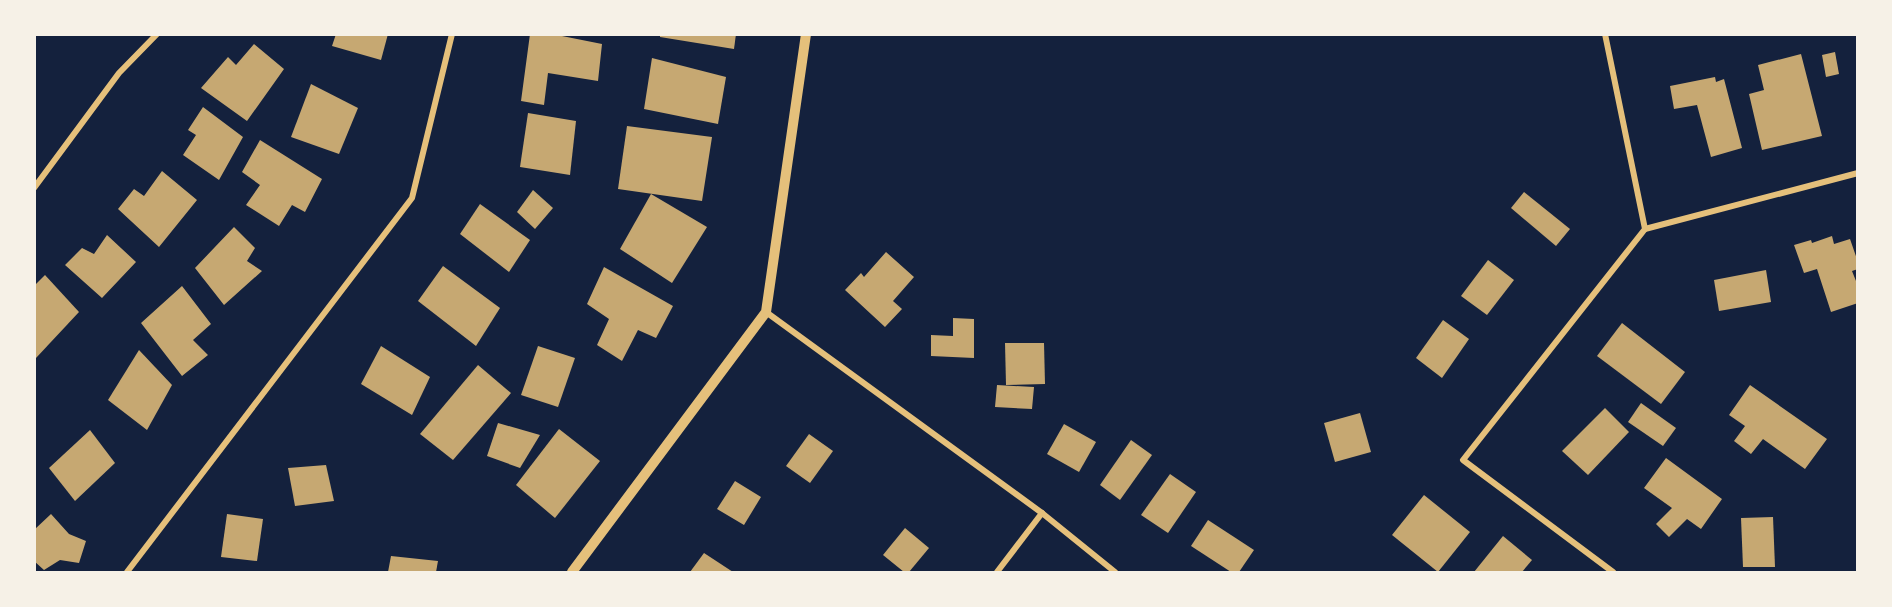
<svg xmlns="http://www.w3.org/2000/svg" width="1892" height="607" font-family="Figtree,sans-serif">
<rect width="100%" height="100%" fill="#14213d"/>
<g fill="#c6a872">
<path d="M336,34H388L381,60L332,46Z"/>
<path d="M530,34H552L602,44L598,81L548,73L544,105L521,101Z"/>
<path d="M660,34H736L734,49L660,37Z"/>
<path d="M254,44L284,69L247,121L201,88L228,57L236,65Z"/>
<path d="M1835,52L1839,74L1826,77L1822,55Z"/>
<path d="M1801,54L1822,136L1762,150L1749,94L1764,90L1758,65Z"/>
<path d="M652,58L726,77L718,124L644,109Z"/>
<path d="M1715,77L1716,82L1724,79L1742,148L1711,157L1697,105L1674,109L1670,86Z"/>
<path d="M311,84L358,108L339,154L291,137Z"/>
<path d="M203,107L243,137L219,180L183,155L196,135L188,130Z"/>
<path d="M528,113L576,121L570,175L520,167Z"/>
<path d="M627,126L712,137L702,201L618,189Z"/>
<path d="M260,140L322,179L305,212L292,205L279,226L246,205L260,185L242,172Z"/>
<path d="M162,171L197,200L159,247L118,209L134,189L144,196Z"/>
<path d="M533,190L553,208L535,229L517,212Z"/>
<path d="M1524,192L1570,229L1556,246L1511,208Z"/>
<path d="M651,194L707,227L672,283L620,249Z"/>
<path d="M480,204L530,240L509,272L460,234Z"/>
<path d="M234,227L255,248L247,261L262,271L224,305L195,268Z"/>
<path d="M107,235L136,262L102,298L65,265L82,248L94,254Z"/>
<path d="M1832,236L1834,244L1850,239L1858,262V269L1852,271L1858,286V303L1831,312L1817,269L1804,273L1794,245L1811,240L1812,243Z"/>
<path d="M886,252L914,277L893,301L902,309L885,327L845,290L861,273L864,277Z"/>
<path d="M1488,260L1514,280L1487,315L1461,296Z"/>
<path d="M443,266L500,308L476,346L418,301Z"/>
<path d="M604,267L673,306L656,338L638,330L622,361L597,345L609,319L587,304Z"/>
<path d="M1766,270L1771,302L1719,311L1714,280Z"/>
<path d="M45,275L79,312L36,358L34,356V286Z"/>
<path d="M182,286L211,324L193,340L208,355L182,376L141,323Z"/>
<path d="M953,318L974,319V358L931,356V335L953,336Z"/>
<path d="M1443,320L1469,339L1442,378L1416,358Z"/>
<path d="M1622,323L1685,372L1661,404L1597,356Z"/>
<path d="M1005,343H1044L1045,384L1006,385Z"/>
<path d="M381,346L430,377L412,415L361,384Z"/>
<path d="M538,346L575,358L558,407L521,395Z"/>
<path d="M139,350L172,385L147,430L108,400Z"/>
<path d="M478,365L511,393L453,460L420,434Z"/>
<path d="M997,385L1034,387L1032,409L995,407Z"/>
<path d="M1750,385L1827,439L1805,469L1763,439L1751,454L1734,441L1745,426L1729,415Z"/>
<path d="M1641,403L1676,428L1663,446L1628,422Z"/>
<path d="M1605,408L1629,432L1588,475L1562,451Z"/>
<path d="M1360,413L1371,452L1335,462L1324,423Z"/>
<path d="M498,423L540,435L520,468L487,456Z"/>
<path d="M1064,424L1096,442L1079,472L1047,454Z"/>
<path d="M559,429L600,461L555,518L516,485Z"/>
<path d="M90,430L115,463L75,501L49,468Z"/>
<path d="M809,434L833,451L810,483L786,466Z"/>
<path d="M1131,440L1152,455L1120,500L1100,485Z"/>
<path d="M1666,458L1722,499L1701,529L1687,519L1669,537L1656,524L1672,508L1644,488Z"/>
<path d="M326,465L334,501L295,506L288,468Z"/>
<path d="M1170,474L1196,492L1168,533L1141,515Z"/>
<path d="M735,481L761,497L744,525L717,509Z"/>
<path d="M1424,495L1470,532L1438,572L1392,535Z"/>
<path d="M51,514L69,534L86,541L79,563L60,560L44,570L34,561V530Z"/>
<path d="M227,514L263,519L257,561L221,557Z"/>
<path d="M1773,517L1775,567H1743L1741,518Z"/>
<path d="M1208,520L1254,550L1239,572H1231L1191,546Z"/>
<path d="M905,528L929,548L909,572H904L883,555Z"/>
<path d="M1503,536L1532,560L1522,572H1474Z"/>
<path d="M704,553L733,572H690Z"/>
<path d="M391,556L438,561L436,572H388Z"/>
</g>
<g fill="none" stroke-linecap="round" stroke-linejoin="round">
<g stroke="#e5c07b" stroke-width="6">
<path d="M1605,34L1645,229L1463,460L1613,572"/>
<path d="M34,188L119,73L157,34"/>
<path d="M1645,229L1858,173"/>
<path d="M766,312L1042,513L1115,572"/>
<path d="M127,572L412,198L452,34"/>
<path d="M997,572L1042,513"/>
</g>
<path stroke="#e5c07b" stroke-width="10" d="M572,572L766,312L806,34"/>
</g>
<rect width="1892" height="607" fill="none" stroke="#f6f1e7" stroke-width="72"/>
</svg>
